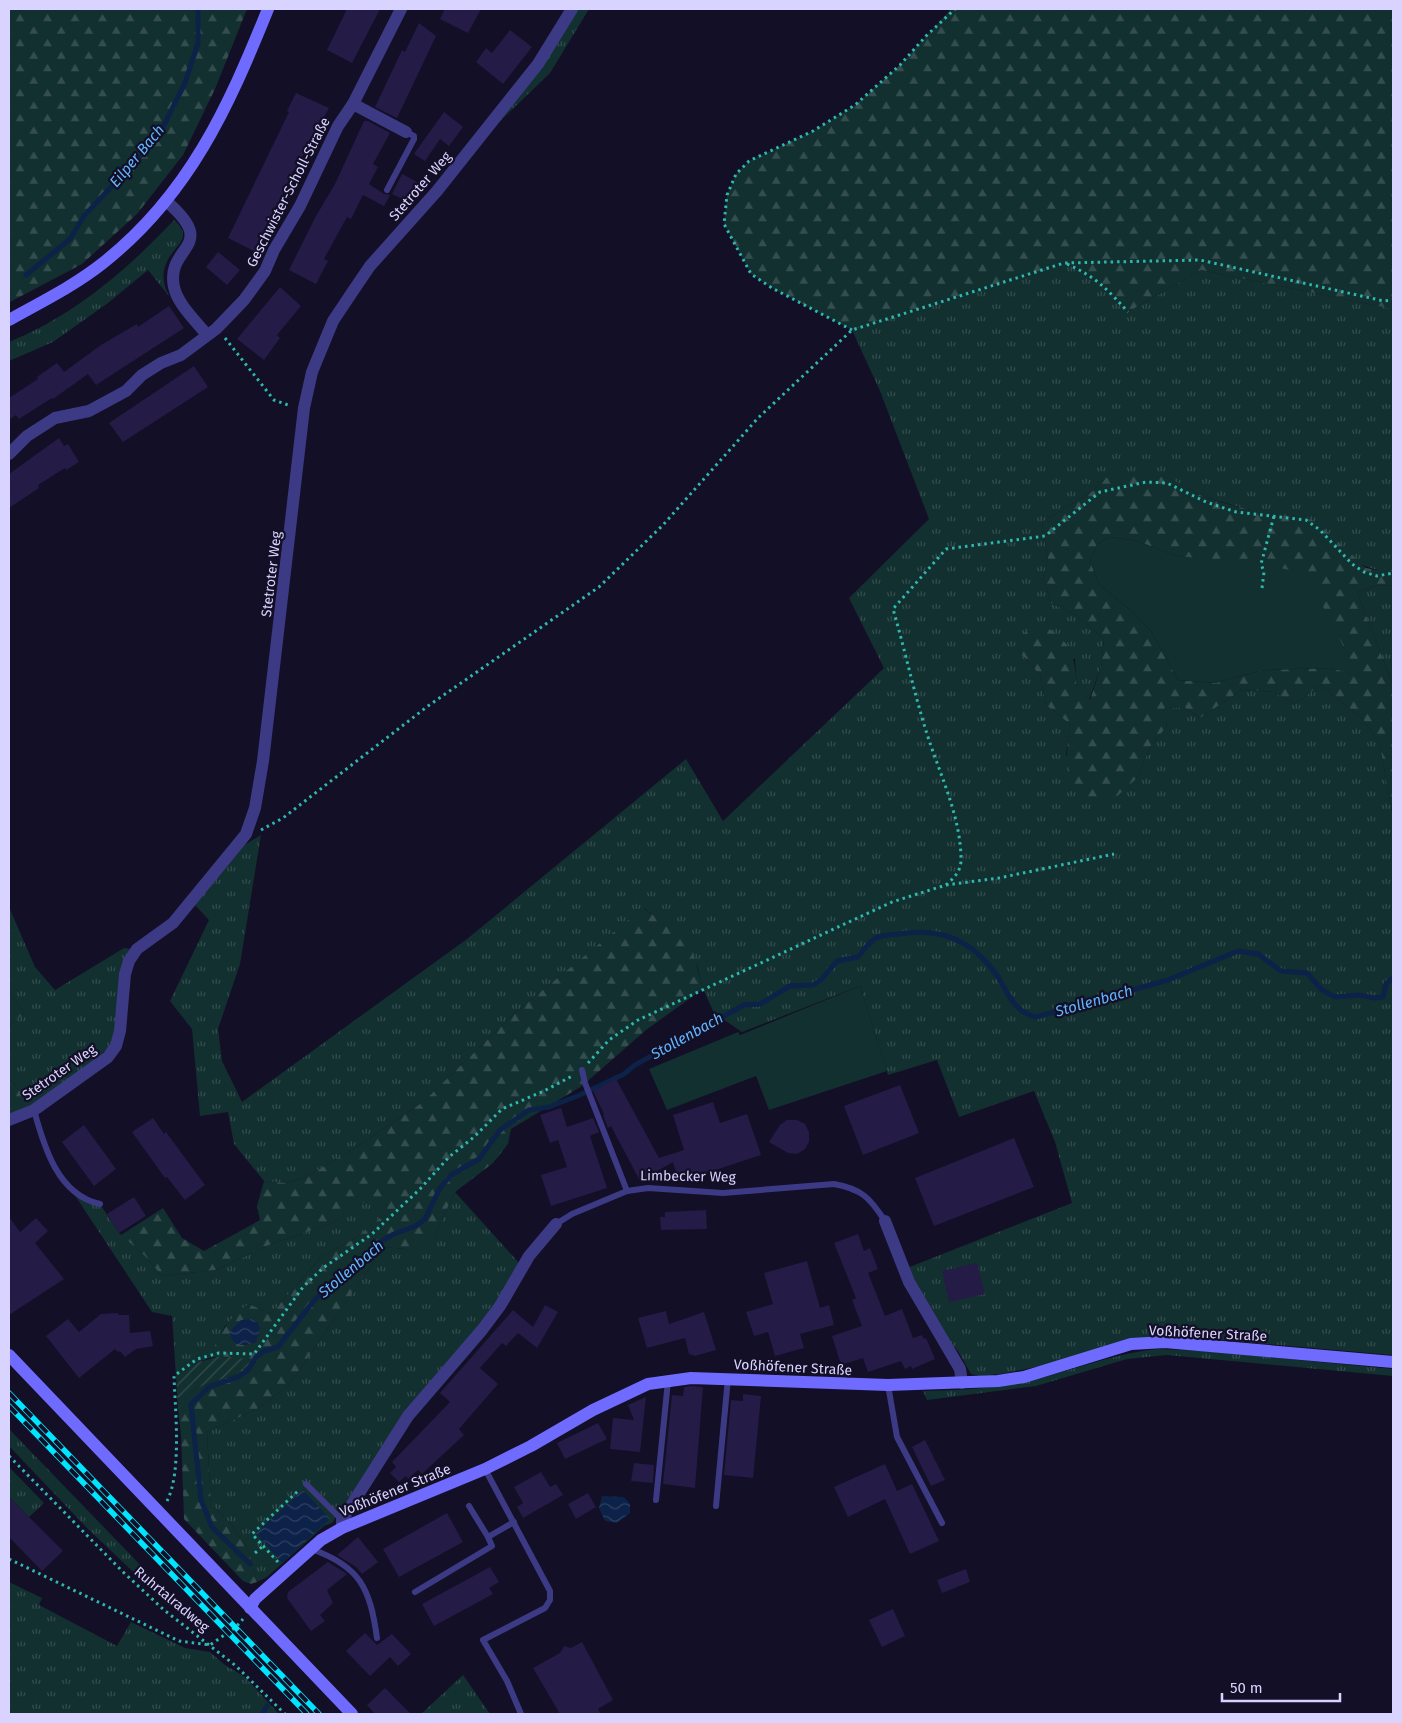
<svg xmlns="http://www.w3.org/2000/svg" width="1402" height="1723" font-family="'Fira Sans',sans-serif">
<defs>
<pattern id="grass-tufts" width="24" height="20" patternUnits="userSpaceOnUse" patternTransform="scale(1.25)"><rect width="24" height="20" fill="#12302f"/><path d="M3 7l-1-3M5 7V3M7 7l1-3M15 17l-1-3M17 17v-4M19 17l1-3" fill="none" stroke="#344d4e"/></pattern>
<pattern id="forest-firs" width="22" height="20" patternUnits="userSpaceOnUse" patternTransform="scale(1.25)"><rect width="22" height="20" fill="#12302f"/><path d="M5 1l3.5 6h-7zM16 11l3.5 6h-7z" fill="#344d4e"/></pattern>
<pattern id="garden-furrows" width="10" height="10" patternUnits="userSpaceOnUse" patternTransform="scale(1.25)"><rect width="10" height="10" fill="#12302f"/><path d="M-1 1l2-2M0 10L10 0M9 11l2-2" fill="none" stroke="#344d4e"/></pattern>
<pattern id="water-waves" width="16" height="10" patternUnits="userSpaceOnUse" patternTransform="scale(1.25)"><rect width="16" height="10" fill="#0c2248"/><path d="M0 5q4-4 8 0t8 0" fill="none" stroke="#2f4163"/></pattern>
</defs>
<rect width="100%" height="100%" fill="#130f26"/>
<g fill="url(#grass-tufts)">
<path d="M576,9H589L550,73L498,123Z"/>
<path d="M174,220C196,239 172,246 166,264C161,276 164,286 169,296L148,270L108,303L53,342L9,361V342C73,316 126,271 174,220Z"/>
<path d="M1064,263C1096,277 1105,286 1128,312L1201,270L1393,309V569C1380,572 1368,569 1357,561L1251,510L1204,497L1168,478L1108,476L1093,491L1042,522L1048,560L1043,577L1051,603L1076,615L1104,639L1101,667L1089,700L1077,690L1075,659L1018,650L1040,675L1046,705L1070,724L1066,755L1137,778L1150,747L1167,726L1163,708L1184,707L1200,718L1243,689L1273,692L1295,704L1320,685L1363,719L1380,745L1393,818V1355L1186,1337L1006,1373L980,1376L971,1374L958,1351L941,1332L907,1268L1072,1203L1055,1142L1034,1091L959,1117L937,1060L888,1075L860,986L742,1032L714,1013L703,989L697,965L666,925L644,908L516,1012L423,1102L355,1148L306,1177L286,1183L264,1181L234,1144L228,1112L200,1116L192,1029L170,1001L209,920L194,904L241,847L261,835L240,964L218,1029L222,1061L242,1102L467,939L686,759L723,821L884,668L849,598L929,519L880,391L852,330Z"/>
<path d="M1378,585L1393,586V685L1357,592Z"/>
<path d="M9,907L35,967L55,990L124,948L131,949L112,1045L34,1110L9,1077V1025L24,1014L9,990Z"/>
<path d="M70,1188L100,1204L119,1233L145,1256L162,1276L215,1270L269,1245L333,1223L369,1198L381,1217L354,1239L322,1256L271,1314L249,1304L225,1326L209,1358L196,1363L176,1376L172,1316L152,1312Z"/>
<path d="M455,1192L520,1264L494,1309L410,1409L332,1523L324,1526L267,1577L257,1582L249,1551L232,1525L211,1504L207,1432L257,1409L289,1385L384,1247L406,1249L435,1234Z"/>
<path d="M1158,1349L1204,1351L1393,1369V1376L1167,1355L1127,1359L1036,1386L927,1400L923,1391C958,1390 993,1389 1027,1381C1071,1372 1113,1353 1158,1349Z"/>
<path d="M9,1429L179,1605L169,1606L87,1528L9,1446Z"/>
<path d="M9,1467L44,1503L29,1517L9,1497Z"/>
<path d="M9,1582L42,1598L39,1605L117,1646L131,1622L185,1648L210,1652L225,1665L245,1677L279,1714H9Z"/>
<path d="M463,1675L490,1714H421Z"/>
</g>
<g fill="url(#forest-firs)" fill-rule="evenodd">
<path d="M9,9H247L215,89L183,155L137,214L82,264L10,302Z"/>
<path d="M951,9H1393V309L1201,270L1128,312C1105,287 1096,276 1064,263L852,330L772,288L751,274L724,224L727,195L736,174L749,161L813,131L855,105L900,65Z"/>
<path d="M1131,473L1169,478L1204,497L1224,503L1251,510L1300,514L1319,524L1366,568L1376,570L1393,569V586L1378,585L1357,592L1393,685V818L1380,745L1363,719L1320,685L1295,704L1273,692L1243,689L1200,718L1184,707L1164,708L1167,726L1150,747L1137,778L1113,800L1085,798C1063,774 1066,754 1070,724L1046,705L1040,675L1018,650L1020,635L1041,624C1073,642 1075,656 1077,690L1090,700L1101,667L1104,639L1076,615L1051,603L1043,577L1048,560L1042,522L1093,491L1108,476ZM1109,537L1134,540L1177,556L1199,559L1358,674L1330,668L1264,670L1215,683L1178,680L1151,631L1135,614L1099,584L1090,561L1098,544Z"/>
<path d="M643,908L690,941L703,989L646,1030L582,1086L511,1129L508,1144L493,1163L455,1192L435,1234L425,1245L406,1249L384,1247L289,1385L257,1409L207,1432L211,1504L232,1525L249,1551L257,1582L251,1584L243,1581L184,1519L181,1435L178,1409L196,1388L237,1374L220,1356L209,1358C219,1337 228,1316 249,1304L271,1314L322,1256L354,1239L381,1217L369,1199L333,1223L269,1245L215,1270L162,1276L145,1256L121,1235L163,1208L182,1238L204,1251L260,1220L257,1206L264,1181L286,1183L306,1177L355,1148L423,1102L516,1012Z"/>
<path d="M9,990L24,1014L9,1025Z"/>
<path d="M9,1077L34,1110L9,1120Z"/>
</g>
<path fill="url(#garden-furrows)" d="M220,1356L248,1359L249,1364L237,1374L196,1388L178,1409L176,1376L196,1363Z"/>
<g fill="#12302f">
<path d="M1109,537L1134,540L1177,556L1267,565L1294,571L1314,589L1358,675L1330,668L1264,670L1215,683L1178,680L1151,631L1135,614L1099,584L1090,561L1098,544Z"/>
<path d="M860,986L887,1071L769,1110L756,1076L667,1110L649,1069L738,1032L740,1035Z"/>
</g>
<g fill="url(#water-waves)">
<path d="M251,1319L257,1322L260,1328L256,1342C242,1347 231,1347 230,1331L241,1320Z"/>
<path d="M303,1490L330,1519L282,1563L256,1533Z"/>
<path d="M602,1496L624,1497L630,1504V1513L617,1523L605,1521L599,1508Z"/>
</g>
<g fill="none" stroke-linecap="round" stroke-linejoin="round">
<g stroke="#0c2248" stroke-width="5">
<path d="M26,275L70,239L84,216L146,150L165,123L185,83L198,43V9"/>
<path d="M250,1564L212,1527L201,1500L191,1404L209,1387L238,1377L248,1370L256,1357L264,1351L278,1347L312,1303L336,1279L359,1264L375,1245L394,1234L416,1226L425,1219L440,1188L451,1175L479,1159L500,1130L529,1110L549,1107L580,1095L624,1074L635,1065L744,1005L760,1004L790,986L813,985L821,980L837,961L858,957C878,931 877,937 907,933C947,928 976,944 998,977C1010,996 1013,1011 1036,1017L1168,980L1238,951L1258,954L1281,971L1307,973L1322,990L1335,997L1359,995L1374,998L1383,997L1386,984L1393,978"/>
<path d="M262,1714L267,1706"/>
</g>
</g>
<g fill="#241b47">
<path d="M347,9H380L352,63L327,50Z"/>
<path d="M445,9H481L468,33L440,19Z"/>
<path d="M419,23L436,36L397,118L375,107L402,50L405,52Z"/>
<path d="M510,30L532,47L503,84L476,62L486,48L492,53Z"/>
<path d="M296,93L329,108L295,170L294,169L256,252L228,238L289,112L287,111Z"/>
<path d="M444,112L463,127L449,146L440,139L425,161L414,154Z"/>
<path d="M364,121H368L390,133L373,164L378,167L369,184L384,194L390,195L384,206L363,195L351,219L347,217L324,259L328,261L316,284L289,270L316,216L335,184Z"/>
<path d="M402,174L423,185L413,204L392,194Z"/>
<path d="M218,252L240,270L227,285L206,267Z"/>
<path d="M280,287L301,306L277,335L280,338L264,360L237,339Z"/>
<path d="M169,306L184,328L96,385L88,374L53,399L52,398L19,419L16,415L9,420V398L38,379L37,377L57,363L64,372L101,345L137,324L138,327Z"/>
<path d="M194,366L208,387L123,442L109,423Z"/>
<path d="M59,438L64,446L68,444L79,462L66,470L65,468L38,485L39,488L9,508V474Z"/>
<path d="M616,1079L659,1158L684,1150L673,1115L713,1102L720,1123L747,1114L761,1155L679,1182L673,1162L640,1181L611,1126L608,1128L603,1115L604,1114L593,1091Z"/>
<path d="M900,1085L919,1133L863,1155L844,1106Z"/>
<path d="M561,1108L567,1127L593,1118L599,1132L590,1136L607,1188L551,1206L541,1175L567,1167L558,1140L550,1143L540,1115Z"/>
<path d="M153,1118L164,1134L166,1132L205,1185L185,1200L167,1177L165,1178L132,1132Z"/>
<path d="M787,1120H797L805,1124L809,1132V1142L805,1149L797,1154L788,1153L769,1142L780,1125Z"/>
<path d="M84,1125L116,1169L94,1186L62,1142Z"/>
<path d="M1014,1138L1034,1187L934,1226L915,1178Z"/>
<path d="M134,1197L146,1216L119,1233L107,1214Z"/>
<path d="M706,1210L707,1229L661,1230L660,1217H665V1212Z"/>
<path d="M9,1217L20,1232L36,1218L48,1231L35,1243L64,1279L9,1315Z"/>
<path d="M858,1234L864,1251L870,1248L878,1269L868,1273L885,1316L902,1309L913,1338L922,1335L924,1339L926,1338L935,1359L912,1369L911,1366L905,1369L901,1361L868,1372L863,1358L841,1365L832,1336L862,1326L852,1300L856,1298L834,1243Z"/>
<path d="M807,1261L820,1308L829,1305L834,1325L800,1334L804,1348L775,1356L768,1332L754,1336L746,1312L773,1304L764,1273Z"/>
<path d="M977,1263L985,1294L949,1302L942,1271Z"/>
<path d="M545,1305L558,1312L537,1348L518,1333L506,1346L502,1343L480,1368L498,1384L459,1429L464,1435L422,1474L418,1470L408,1479L406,1476L399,1482L390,1473L396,1467L392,1462L450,1402L440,1393L513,1310L533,1327Z"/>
<path d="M666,1311L669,1324L704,1312L716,1350L695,1356L689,1354L685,1338L647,1348L638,1318Z"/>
<path d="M118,1313V1315H129L130,1333L150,1331L153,1346L136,1349L125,1357L120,1351L118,1352L115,1349L79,1378L46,1336L68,1319L79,1332L101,1314Z"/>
<path d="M691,1386L703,1387L695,1488L663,1484L672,1395L683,1396L684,1387Z"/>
<path d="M743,1394L761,1396L753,1478L724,1475L731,1400L743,1401Z"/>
<path d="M646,1397L640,1452L610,1449L613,1418L634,1420L628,1405Z"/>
<path d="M598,1423L607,1439L565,1459L557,1443Z"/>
<path d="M925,1440L945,1480L931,1486L912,1447Z"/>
<path d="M634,1463L654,1465L653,1483L631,1481Z"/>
<path d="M885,1464L897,1491L912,1484L939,1541L910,1554L885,1499L848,1517L834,1487Z"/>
<path d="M541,1472L550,1487L556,1484L563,1495L523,1518L517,1507L523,1503L514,1487Z"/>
<path d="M588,1493L596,1507L576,1519L568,1504Z"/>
<path d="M9,1497L63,1551L42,1571L9,1537Z"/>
<path d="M447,1513L463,1542L399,1577L383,1549Z"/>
<path d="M358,1537L378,1562L362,1574L356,1567L337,1555Z"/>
<path d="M328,1562L347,1574L327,1590L333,1603L320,1615L325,1621L311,1631L287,1598L288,1592Z"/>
<path d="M490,1567L499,1582L489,1588L493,1594L434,1626L422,1604Z"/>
<path d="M966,1569L970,1582L942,1593L937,1580Z"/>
<path d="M893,1609L905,1636L882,1647L869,1620Z"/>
<path d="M365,1633L377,1645L392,1634L411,1654L398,1666L390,1657L370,1676L346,1651Z"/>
<path d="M582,1642L613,1700L598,1709L601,1714H560L533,1668L560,1653L564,1646L571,1648Z"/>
<path d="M385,1688L411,1714H375L367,1705Z"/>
</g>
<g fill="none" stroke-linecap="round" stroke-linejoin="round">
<g stroke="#2fb8b0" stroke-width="3" stroke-dasharray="2.5 4" stroke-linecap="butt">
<path d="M1067,264C1096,277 1107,289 1128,312"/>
<path d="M852,330L772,288L751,274L724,224L727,195L736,174L749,161L813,131L855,105L900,65L926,36L955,9"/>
<path d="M225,338L274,400L291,406"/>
<path d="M1262,588L1264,572L1261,564L1274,516"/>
<path d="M261,830L283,818L428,706L599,587L663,525L758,418L852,330L1064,263L1200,260L1384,301L1393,300"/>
<path d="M946,885C954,878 961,871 961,860C961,817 940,775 927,734C914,693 905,650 893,609L946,549L1045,536L1100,492L1146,482L1167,483L1206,502L1236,512L1306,520L1320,530L1352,564L1364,572L1377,576L1393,573"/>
<path d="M588,1063L609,1040L638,1020L892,902L946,885L999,878L1114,854"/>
<path d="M9,1456L122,1571L164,1610L236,1666L285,1714"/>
<path d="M167,1501C182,1472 175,1409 174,1376L197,1359L219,1353L254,1354L303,1287L323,1268L372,1234L420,1189L449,1157L474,1137L502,1109L544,1091L574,1075"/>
<path d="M255,1553L263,1546"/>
<path d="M9,1559L179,1641L210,1645L236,1627L243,1619"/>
<path d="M278,1562L252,1534L298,1491"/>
</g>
<g stroke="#3d3a85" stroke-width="6">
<path d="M387,190L414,139V136L406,132"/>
<path d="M582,1070L585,1083L627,1191"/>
<path d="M34,1110C44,1147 58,1195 100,1204"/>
<path d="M556,1224L572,1214L627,1191L648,1188L723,1193L834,1184C862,1189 870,1198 885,1221"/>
<path d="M888,1385L897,1437L942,1523"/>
<path d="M485,1469L550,1591V1600L545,1608L483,1640L507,1681L521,1714"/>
<path d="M306,1484L342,1520"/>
<path d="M656,1500L668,1381"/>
<path d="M469,1506L488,1537L514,1522"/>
<path d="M716,1506L728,1378"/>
<path d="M311,1549C360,1566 370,1588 377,1638"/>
<path d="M415,1592L492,1546L488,1537"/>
</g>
<g stroke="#3d3a85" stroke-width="12">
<path d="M353,104L406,132"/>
<path d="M166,201C221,248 165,245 174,287C178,305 196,321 207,335"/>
<path d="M9,454L27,436L55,418L89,411L126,391L142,375L161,363L181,355L216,329L244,300L265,271L274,250L300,206L338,126L353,104L401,9"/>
<path d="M9,1120L34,1110L108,1057L116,1046L120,1031L125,974L129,961L137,949L173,923L246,834L255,808L263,761L304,408L312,372L333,321L353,291L370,266L437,191L538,64L572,9"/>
<path d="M885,1221L909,1282L960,1369L962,1383"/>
<path d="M342,1528V1520L408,1416L482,1330L500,1306L529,1256L556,1224"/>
</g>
<g stroke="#6f6bff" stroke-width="12">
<path d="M9,320C41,302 74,286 103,263C189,195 228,108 268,9"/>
<path d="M9,1355L352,1714"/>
<path d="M250,1608L255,1599L321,1540L342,1528L485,1469L531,1446L593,1410L648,1384L691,1378L888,1385L998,1381L1024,1377L1131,1344L1165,1342L1393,1362"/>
</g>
<g stroke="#00e5ff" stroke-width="5.5">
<g id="rail">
<path d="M9,1393L319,1714"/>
<path d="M9,1406L307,1714"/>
</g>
</g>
<use href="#rail" stroke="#130f26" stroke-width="4" stroke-dasharray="11" stroke-linecap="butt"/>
</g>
<g text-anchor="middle" stroke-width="4.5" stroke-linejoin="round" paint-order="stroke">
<g font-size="14" fill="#d9d4ff" stroke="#130f26">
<text transform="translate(420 186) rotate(-49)" y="5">Stetroter Weg</text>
<text transform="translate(288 192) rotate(-63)" y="5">Geschwister-Scholl-Straße</text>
<text transform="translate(271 574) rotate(-83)" y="5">Stetroter Weg</text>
<text transform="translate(59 1072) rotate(-35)" y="5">Stetroter Weg</text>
<text transform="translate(688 1176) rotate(1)" y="5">Limbecker Weg</text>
<text transform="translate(1208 1333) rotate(3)" y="5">Voßhöfener Straße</text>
<text transform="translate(793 1367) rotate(3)" y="5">Voßhöfener Straße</text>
<text transform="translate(395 1490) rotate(-22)" y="5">Voßhöfener Straße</text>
<text transform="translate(172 1599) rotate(40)" y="5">Ruhrtalradweg</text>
</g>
<g font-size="15" font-style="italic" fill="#62b6ff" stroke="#130f26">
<text transform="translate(137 156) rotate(-50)" y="5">Eilper Bach</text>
<text transform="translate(1094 1001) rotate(-16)" y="5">Stollenbach</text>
<text transform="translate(687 1036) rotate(-29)" y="5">Stollenbach</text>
<text transform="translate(351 1269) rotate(-40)" y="5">Stollenbach</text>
</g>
</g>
<rect width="1402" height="1723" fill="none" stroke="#d9d4ff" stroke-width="20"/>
<path d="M1222 1693v8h118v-8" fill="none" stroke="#d9d4ff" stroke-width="2.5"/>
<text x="1230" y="1693" font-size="15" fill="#d9d4ff" stroke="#130f26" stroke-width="4" paint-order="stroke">50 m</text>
</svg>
